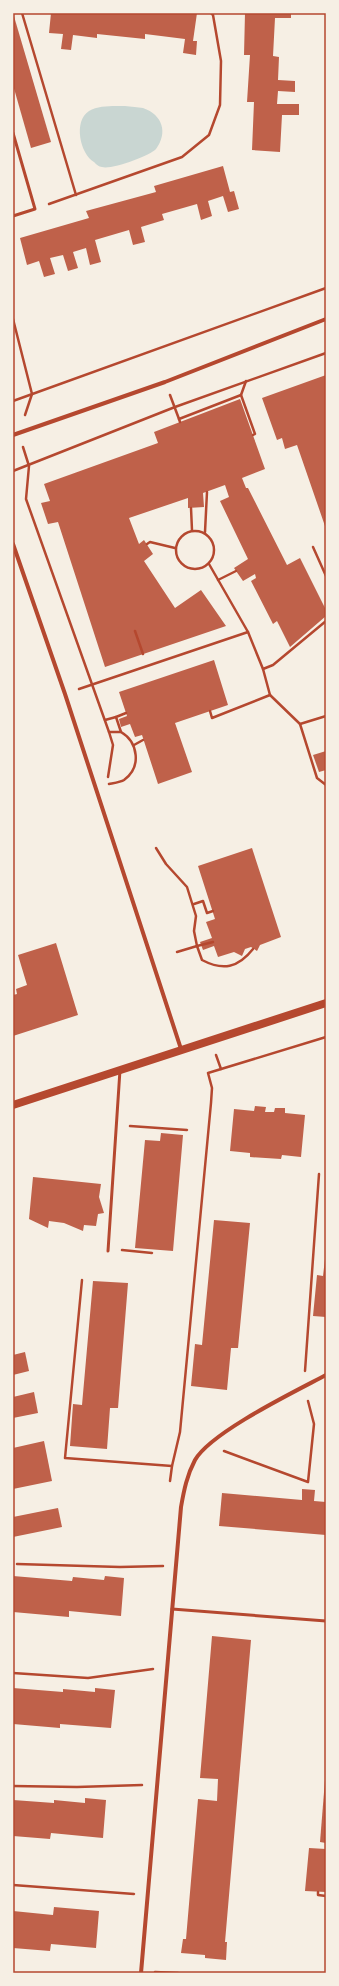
<svg xmlns="http://www.w3.org/2000/svg" width="339" height="1986" font-family="'Source Serif 4',serif">
<rect width="100%" height="100%" fill="#f6efe4"/>
<path fill="#c9d6d2" d="M125,106C131,107 138,107 143,108C163,115 168,133 156,149C150,156 111,170 102,167C99,167 96,164 94,162C80,154 73,121 89,111C99,105 114,106 125,106Z"/>
<g fill="#bf614a">
<path d="M13,13L51,142L31,148L13,85Z"/>
<path d="M51,13H197L193,41H197L196,55L183,53L185,39L145,34V39L97,34V38L73,35L71,50L61,49L63,34L49,33Z"/>
<path d="M245,13H291V18H275L273,56L279,57L278,80L295,81V92L278,91L277,104H299V115H282L280,152L252,150L254,102H247L250,55H244Z"/>
<path d="M223,166L230,192L234,191L239,209L228,212L223,196L208,201L212,216L201,220L197,204L162,214L164,220L141,227L145,242L133,245L129,230L95,240L101,262L90,265L86,248L73,252L78,268L68,271L63,255L50,258L55,274L44,277L39,261L27,265L20,238L89,218L86,211L156,192L154,186Z"/>
<path d="M326,375V529L297,445L285,449L282,438L277,440L262,398Z"/>
<path d="M240,399L265,469L242,478L246,488H248L287,565L300,558L326,610V616L290,647L277,621L273,624L251,581L256,578L255,574L243,581L234,568L248,559L220,501L229,497L225,485L203,493L204,507L188,508V498L129,518L139,544L144,540L153,554L144,561L175,608L201,590L226,626L105,667L58,522L48,524L41,503L50,501L44,484L158,443L154,432Z"/>
<path d="M214,660L228,705L175,723L192,772L158,784L142,735L135,737L130,724L121,727L119,719L127,716L119,692Z"/>
<path d="M326,751V770L319,772L313,755Z"/>
<path d="M252,848L281,937L260,945L257,951L251,947L245,949L242,956L234,952L218,957L214,946L203,950L200,942L212,938L206,922L215,919L198,866Z"/>
<path d="M56,943L78,1015L13,1036V995L17,994L16,989L27,985L18,955Z"/>
<path d="M255,1106L266,1107L265,1112H274L275,1108H285V1113L305,1115L301,1157L282,1155L281,1159L250,1157V1153L230,1151L234,1109L254,1111Z"/>
<path d="M161,1133L183,1135L173,1251L135,1248L145,1140L160,1141Z"/>
<path d="M33,1177L101,1184L99,1197L104,1213L98,1214L96,1226L84,1225L83,1231L64,1223L49,1221L48,1228L29,1219Z"/>
<path d="M214,1220L250,1223L238,1348H231L227,1390L191,1386L195,1344L202,1345Z"/>
<path d="M325,1259L326,1317L313,1316L317,1275L323,1276Z"/>
<path d="M93,1281L128,1283L118,1408H110L107,1449L70,1446L73,1404L82,1405Z"/>
<path d="M25,1352L29,1371L13,1375V1355Z"/>
<path d="M34,1392L38,1413L13,1418V1397Z"/>
<path d="M44,1441L52,1481L13,1489V1448Z"/>
<path d="M302,1489L315,1490L314,1501L326,1502V1535L219,1526L222,1493L302,1500Z"/>
<path d="M58,1508L62,1527L13,1537V1517Z"/>
<path d="M13,1576L72,1581L73,1577L104,1580L105,1576L124,1578L121,1616L69,1611V1617L13,1612Z"/>
<path d="M212,1636L251,1640L225,1942H227L226,1960L205,1958V1955L181,1953L183,1939H186L198,1799L217,1801L218,1779L200,1778Z"/>
<path d="M13,1688L63,1692V1689L95,1692V1688L115,1690L111,1728L60,1724V1728L13,1724Z"/>
<path d="M325,1780H326V1843L320,1842Z"/>
<path d="M85,1798L106,1800L103,1838L51,1833L50,1839L13,1836V1800L54,1803V1800L85,1803Z"/>
<path d="M309,1848L326,1849V1892L305,1891Z"/>
<path d="M54,1907L99,1911L96,1948L51,1944L50,1951L13,1948V1911L53,1915Z"/>
</g>
<g fill="none" stroke-linecap="round" stroke-linejoin="round">
<g stroke="#b5482f" stroke-width="2.5">
<path d="M22,13L76,195"/>
<path d="M49,204L182,157L209,135L220,105L221,61L213,15L211,13"/>
<path d="M13,319L32,394L25,415"/>
<path d="M170,395L179,419"/>
<path d="M241,395L246,381"/>
<path d="M13,401L326,288"/>
<path d="M180,422L179,419L241,395L255,434L253,435"/>
<path d="M23,447L29,466L26,499L109,732H121"/>
<path d="M13,471L175,407L326,353"/>
<path d="M191,508L192,530"/>
<circle cx="195" cy="550" r="19"/>
<path d="M205,532L207,492"/>
<path d="M147,544L150,542L175,548"/>
<path d="M313,547L326,576"/>
<path d="M209,564L248,632L263,669L270,695L300,724L317,778L326,785"/>
<path d="M218,580L236,571"/>
<path d="M135,631L143,654"/>
<path d="M263,669L273,665L326,621"/>
<path d="M79,689L248,632"/>
<path d="M210,711L212,718L270,695"/>
<path d="M105,720L116,717"/>
<path d="M300,724L326,716"/>
<path d="M134,745L143,740"/>
<path d="M108,777L113,745L109,732"/>
<path d="M109,784C114,783 121,782 124,780C142,767 138,742 121,732L116,717L126,713"/>
<path d="M156,848L166,864L187,887L196,916L194,931L197,946L213,942"/>
<path d="M194,904L203,901L207,913L213,911"/>
<path d="M177,952L197,946L202,960C223,971 238,968 253,949"/>
<path d="M216,1055L221,1069"/>
<path d="M130,1126L187,1130"/>
<path d="M122,1250L152,1253"/>
<path d="M82,1280L65,1458L172,1466"/>
<path d="M305,1371L319,1174"/>
<path d="M224,1451L308,1482L314,1424L308,1401"/>
<path d="M170,1481L172,1466L180,1432L211,1103L212,1088L208,1073L326,1037"/>
<path d="M17,1564L120,1567L163,1566"/>
<path d="M13,1673L88,1678L153,1669"/>
<path d="M13,1786L77,1787L142,1785"/>
<path d="M13,1885L134,1894"/>
<path d="M318,1892V1895L326,1896"/>
<path d="M155,1972L178,1973"/>
</g>
<g stroke="#b5482f" stroke-width="3">
<path d="M13,133L35,209L13,216"/>
<path d="M108,1251L120,1070"/>
<path d="M172,1609L326,1621"/>
</g>
<g stroke="#b5482f" stroke-width="4">
<path d="M13,435L165,382L326,319"/>
<path d="M13,544L65,694L181,1049"/>
<path d="M141,1973L181,1507C184,1490 187,1475 195,1460C211,1432 296,1391 326,1375"/>
</g>
<path stroke="#b5482f" stroke-width="8" d="M13,1105L326,1003"/>
</g>
<rect width="339" height="1986" fill="none" stroke="#f6efe4" stroke-width="28"/>
<rect x="14" y="14" width="311" height="1958" fill="none" stroke="#b5482f" stroke-width="1.5"/>
</svg>
